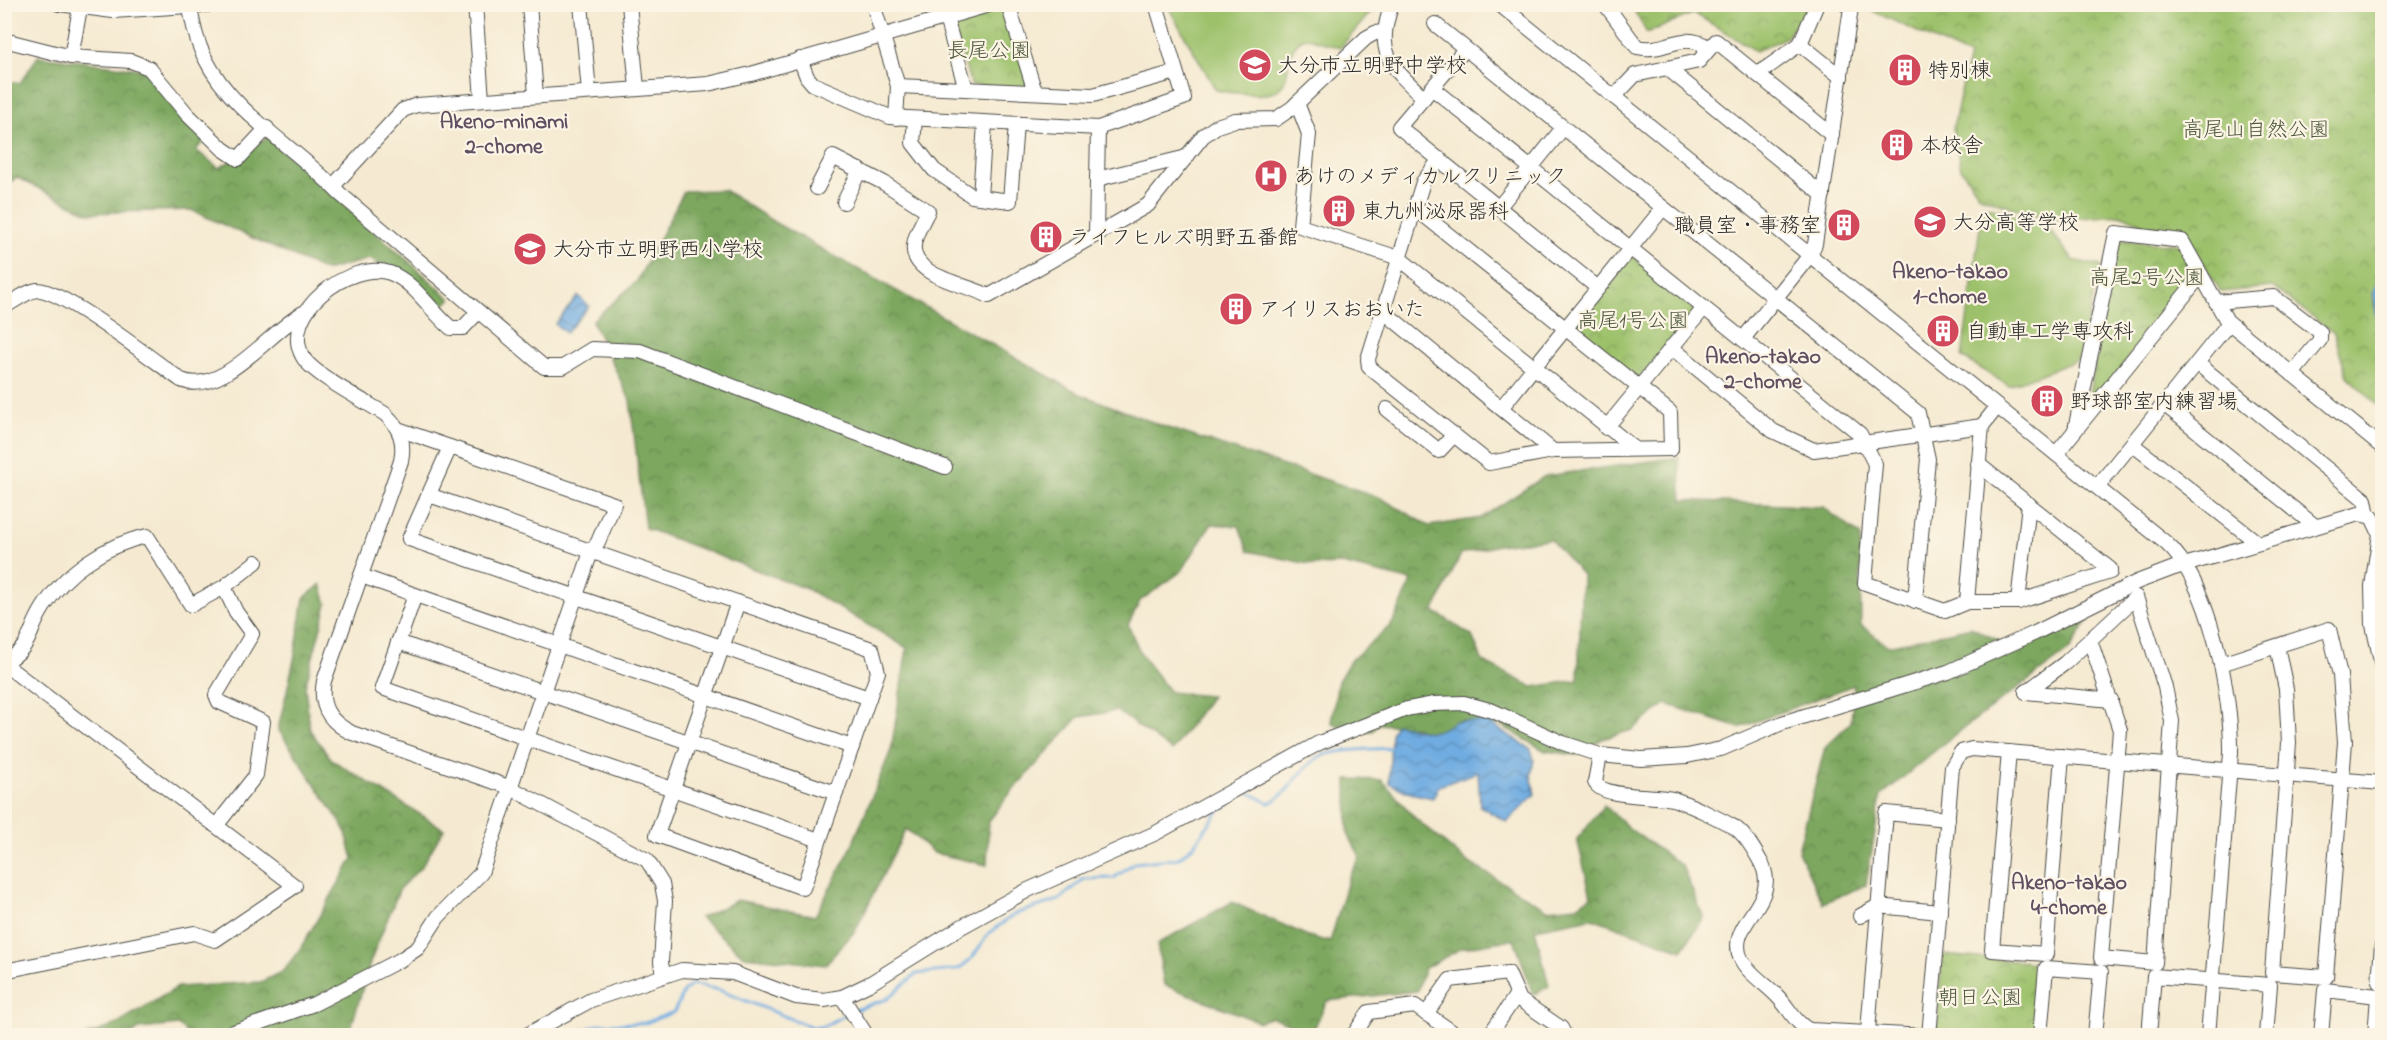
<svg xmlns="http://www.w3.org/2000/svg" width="2387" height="1040" font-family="'Indie Flower','Klee One',sans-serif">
<defs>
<pattern id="forest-crowns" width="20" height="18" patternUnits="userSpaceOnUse" patternTransform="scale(1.5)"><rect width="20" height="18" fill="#7da75f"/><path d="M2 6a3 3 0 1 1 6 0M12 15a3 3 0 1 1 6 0" fill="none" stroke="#67884f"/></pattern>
<pattern id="park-crowns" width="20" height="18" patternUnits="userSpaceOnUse" patternTransform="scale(1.5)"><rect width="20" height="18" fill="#9cc16b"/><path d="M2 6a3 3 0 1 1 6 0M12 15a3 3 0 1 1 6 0" fill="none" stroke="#7f9d58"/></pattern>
<pattern id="water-waves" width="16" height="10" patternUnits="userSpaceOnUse" patternTransform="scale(1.5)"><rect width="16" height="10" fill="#6face1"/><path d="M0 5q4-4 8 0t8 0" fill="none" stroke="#5b8cb7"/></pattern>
</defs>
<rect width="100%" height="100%" fill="#fcf5e5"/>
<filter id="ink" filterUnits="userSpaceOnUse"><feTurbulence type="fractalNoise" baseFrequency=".0167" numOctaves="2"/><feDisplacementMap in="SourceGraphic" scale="12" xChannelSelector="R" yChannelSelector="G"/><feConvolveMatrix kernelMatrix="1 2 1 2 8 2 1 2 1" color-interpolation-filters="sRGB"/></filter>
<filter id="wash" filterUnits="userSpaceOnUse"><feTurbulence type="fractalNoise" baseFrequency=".008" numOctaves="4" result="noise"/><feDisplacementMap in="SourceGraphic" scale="24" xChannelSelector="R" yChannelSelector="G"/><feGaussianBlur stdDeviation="1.35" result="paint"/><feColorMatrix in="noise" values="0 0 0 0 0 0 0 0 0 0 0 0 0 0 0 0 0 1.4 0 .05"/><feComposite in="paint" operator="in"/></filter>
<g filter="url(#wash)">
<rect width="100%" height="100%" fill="#f5ead1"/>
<g fill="#9cc16b" stroke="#64764b" stroke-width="1.5">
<path d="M1167,5H1377L1340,48L1306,37C1273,52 1307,100 1249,94C1238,93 1226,93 1216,90Z"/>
<path d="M1983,205L2046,225L2073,260L2101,266L2078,360L2009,386L1962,357Z"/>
</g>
<g fill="url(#forest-crowns)" stroke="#546945" stroke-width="1.5" fill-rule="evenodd">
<path d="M38,56L147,70L208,137L196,150L219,168L268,137L451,299L441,307L370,259L325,271L191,210L88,213L16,177L5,188V81L20,83Z"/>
<path d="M724,190L774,222L1080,394L1168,428L1379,497L1429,526L1481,518L1545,476L1679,457L1682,500L1823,507L1860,535L1861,625L1888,646L1971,627L2015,649L2088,621L2071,649L1949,739L1881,796L1866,885L1823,903L1798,851L1825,747L1851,722L1854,685L1739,728L1666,704L1632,730L1602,739L1577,755L1545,751L1501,725L1488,722L1456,721L1441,732L1426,734L1416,727L1379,724L1373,731L1350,733L1331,722L1338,681L1350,661L1392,624L1412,581L1342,564L1313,565L1248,551L1239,526L1211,524L1182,571L1140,601L1128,625L1142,656L1170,692L1211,696L1172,751L1117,711L1079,717L1007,797L989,821L987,865L934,853L906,829L855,931L825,965L744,956L700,918L737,900L815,916L850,850L891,750L907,648L809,590L645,528L630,400L592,321L637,281L684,191ZM1550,539L1582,575L1578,680L1533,687L1483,662L1472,636L1434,611L1461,554L1498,545Z"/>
<path d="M321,584L327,604L305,687L310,730L332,760L444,829L422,866L400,888L371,960L349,1035H189L178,1025L139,1029L131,1035L84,1036L111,1027L178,987L261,982L283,971L300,949L353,859L345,829L278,729L294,660L304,598Z"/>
<path d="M1347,779L1382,780L1415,818L1466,861L1547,909L1577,906L1591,896L1577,839L1604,805L1630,829L1682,866L1704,918L1682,950L1592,918L1535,929L1549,986L1533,995L1514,939L1462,948L1425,968L1417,991L1327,1001L1312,1033L1272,1017L1259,1022L1164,985L1157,944L1232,902L1308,936L1330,942L1349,877L1360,857L1348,834Z"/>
</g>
<g fill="url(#park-crowns)" stroke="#64764b" stroke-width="1.5">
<path d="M1631,5H1810L1787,37L1756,51L1694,13L1647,33Z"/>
<path d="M1860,5H2382V409L2347,376L2334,333L2272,287L2221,292L2184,231L2144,225L2123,215L2049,220L1980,196L1961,169L1953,128L1969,56Z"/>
<path d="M1001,6L1006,8L1028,84L1025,88L971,85L952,23L954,19Z"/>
<path d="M2118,240L2180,245L2195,276L2086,410Z"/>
<path d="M1632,256L1696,310L1640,379H1636L1573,329Z"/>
<path d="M1942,955L2041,963L2035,1035L1936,1036Z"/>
</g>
<g fill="url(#water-waves)" stroke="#4d6c86" stroke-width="1.5">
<path d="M2382,274V322L2377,319L2373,292L2380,275Z"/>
<path d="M578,296L589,306L566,333L555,324Z"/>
<path d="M1455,721L1488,722L1531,749L1534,760L1531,775L1535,794L1507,822L1480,806L1478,772L1439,786L1433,798L1410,793L1389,783L1391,734L1396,724C1425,729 1429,740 1455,721Z"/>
</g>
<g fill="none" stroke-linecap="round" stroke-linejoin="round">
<g stroke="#6face1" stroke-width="3">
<path d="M854,1010L887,999L916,974L954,970L962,967L972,958L989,933L1015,914L1059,900L1084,879L1114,878L1134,863L1179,858L1194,845L1217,813L1246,791L1269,803C1290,794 1298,771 1316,759C1330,749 1376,749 1394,748"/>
<path d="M568,1036L601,1024L645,1023L674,1012L684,991L693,984L719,990L814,1028L824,1026L848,1013"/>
</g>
</g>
</g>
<g filter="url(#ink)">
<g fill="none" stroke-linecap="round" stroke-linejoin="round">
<g stroke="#494844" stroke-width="16">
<g id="minor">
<path d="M59,4L113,11L218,4"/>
<path d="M189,4C193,23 196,41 205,58C233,115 297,147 339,193L544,367H563L592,349L640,351L945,467"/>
<path d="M475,4L482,100"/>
<path d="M529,4L536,96"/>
<path d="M581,4L589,92"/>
<path d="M629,4L637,88"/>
<path d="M873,4L898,86L896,118"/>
<path d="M1008,4L1035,92"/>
<path d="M1392,4C1375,52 1389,65 1424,98"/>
<path d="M1499,4L2166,543C2210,582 2232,696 2231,753L2208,1036"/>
<path d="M1605,4L1637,47C1667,54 1680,29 1710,48"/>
<path d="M946,18L966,89"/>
<path d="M1435,24L1918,413L1928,459L1915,601"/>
<path d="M4,40L71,57L80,8"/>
<path d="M1800,44L1841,77"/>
<path d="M1465,49L1399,127L1598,288"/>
<path d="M71,57L131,61L149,68L187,114L223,149L238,159L267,128"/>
<path d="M800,59L807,77L813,84L890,117L1098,128L1184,98L1156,4"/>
<path d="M1667,68L1823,195"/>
<path d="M1758,74L1800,44L1817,4"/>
<path d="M898,86L1093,95L1176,72"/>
<path d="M1432,88L1860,434L1875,464L1865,583L1945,611L1967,602H2018L2110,572V569L1978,464"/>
<path d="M1614,97L1635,75L1699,61L1716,41L1832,135"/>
<path d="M1297,103L1309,134L1300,226L1399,258L1635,449"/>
<path d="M915,119L913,143L934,170L972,196L1010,201L1016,124"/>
<path d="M1097,179L1187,157"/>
<path d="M333,186L403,110L417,105L708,84L751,74L992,4"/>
<path d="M817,188L833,157L884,183L928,211C923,221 915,234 914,245C910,277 967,284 989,296L1148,205L1203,136L1217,126L1235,120L1276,119L1292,108L1366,38L1375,33L1383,32"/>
<path d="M980,197L985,123"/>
<path d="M844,202L860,170"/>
<path d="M1499,207L1563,128"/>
<path d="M1415,208L1670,412L1671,449L1553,451L1489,463L1369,367L1368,359L1423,182L1440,159"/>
<path d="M1096,235L1098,128"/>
<path d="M2216,302L2274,297L2320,332V340L2292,374"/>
<path d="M4,307C13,302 27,291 37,290C61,288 157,363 181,380C222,397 269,332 303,313"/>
<path d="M1383,311L1553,451"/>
<path d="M478,312L463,328H451C431,312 415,282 390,273C351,259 278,313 303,357C312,374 366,402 385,414C400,428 405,441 401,461L324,681C319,706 329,722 352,733L509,787L647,860L662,884L665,901L661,962L663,975"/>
<path d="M1743,339L1810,255L1815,244L1851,8L1845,4"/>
<path d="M1671,347L1773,431L1814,450L1982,426"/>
<path d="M2197,363L2365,500L2368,515"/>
<path d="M2164,404L2315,526"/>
<path d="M1501,408L1663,208"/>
<path d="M1387,409L1439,451L1454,435"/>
<path d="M1606,428L1704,308"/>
<path d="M398,429L450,447L409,539L869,698"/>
<path d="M2075,430L2116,233L2182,241L2227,321L2382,447"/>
<path d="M2132,444L2258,543"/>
<path d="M2056,454L2201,275"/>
<path d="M2097,487L2229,323"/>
<path d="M429,495L872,649L878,672L803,888L657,835L738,602"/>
<path d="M361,576L852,747"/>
<path d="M415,595L382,688L819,840"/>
<path d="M1967,602L1982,426L1997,407"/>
<path d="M2018,602L2029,504"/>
<path d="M398,642L836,793"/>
<path d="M4,663C33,646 27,633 43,608C65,572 107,544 147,536L191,605L224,587L256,562"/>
<path d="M4,664L295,886L215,940L194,933L4,971"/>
<path d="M2221,664L2329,629L2340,675L2345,742L2326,977L2272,973L2289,743L2286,689L2277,646"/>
<path d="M2026,692L2065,663L2136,597L2165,687L2172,721L2155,963L2101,958L2120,730L2090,640"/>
<path d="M2026,692L2111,700"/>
<path d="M2009,752L1992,950L2046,954L2062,756"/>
<path d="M1600,755L1595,782C1602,799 1657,794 1676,800C1691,805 1720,819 1734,827C1745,834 1753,848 1759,859C1786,902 1724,922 1741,959C1748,974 1768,985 1779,998C1789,1008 1797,1026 1810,1030L1925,1036"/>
<path d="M216,826L256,775L263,722L219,702L216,695L252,634L236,612L224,587"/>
<path d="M1860,916L1878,906L1940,912"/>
<path d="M2382,945L2379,982H2382"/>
<path d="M842,997L867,1036"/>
<path d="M1426,1014L1450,980L1508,973L1520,1000L1561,1028L1565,1036"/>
<path d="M1868,1031L1886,813L1948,819"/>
<path d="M222,1036L314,1004L400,960L418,948L438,917L481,873L591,552L598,542L614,504L450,447"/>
<path d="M525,1036L591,1000L682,970L733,973L796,997L824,1000L842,997L869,984L961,927L1028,890L1156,833L1319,743L1407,709L1433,704L1464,703L1493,711L1563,743L1600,755L1641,759L1687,756L1721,749L1782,723L1948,672L2035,633L2137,582L2174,568L2359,514L2372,517L2380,534L2372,586L2373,625L2382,666"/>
<path d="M1353,1036L1369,1012L1415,1006L1458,1036"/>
<path d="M1489,1036L1517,994"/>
<path d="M1929,1036L1952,767L1961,752L1972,749L2382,783"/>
<path d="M2040,1036L2046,968L2101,972L2095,1036"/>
<path d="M2149,1036L2154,976L2270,985L2266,1036"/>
<path d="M2321,1036L2325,990L2378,996L2375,1036"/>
</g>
</g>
<use href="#minor" stroke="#fff" stroke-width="14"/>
</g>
</g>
<defs>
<g id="school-disc" transform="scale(1.725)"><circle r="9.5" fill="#d1495b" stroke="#fcf5e5"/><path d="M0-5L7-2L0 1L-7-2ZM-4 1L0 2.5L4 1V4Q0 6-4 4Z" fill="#fff"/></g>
<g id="building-disc" transform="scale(1.725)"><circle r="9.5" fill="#d1495b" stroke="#fcf5e5"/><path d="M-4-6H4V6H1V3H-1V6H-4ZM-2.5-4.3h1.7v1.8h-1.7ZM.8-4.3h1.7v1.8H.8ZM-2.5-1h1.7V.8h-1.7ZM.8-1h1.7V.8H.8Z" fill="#fff"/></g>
<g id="hospital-disc" transform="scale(1.725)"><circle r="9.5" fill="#d1495b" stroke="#fcf5e5"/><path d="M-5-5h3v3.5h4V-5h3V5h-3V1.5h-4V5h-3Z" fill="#fff"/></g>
</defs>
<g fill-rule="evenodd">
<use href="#school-disc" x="1255" y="65"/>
<use href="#building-disc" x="1905" y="70"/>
<use href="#building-disc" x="1897" y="145"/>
<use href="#hospital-disc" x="1271" y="176"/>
<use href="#building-disc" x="1339" y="211"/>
<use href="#school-disc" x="1930" y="222"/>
<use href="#building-disc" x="1844" y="225"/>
<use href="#building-disc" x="1046" y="237"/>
<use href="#school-disc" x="530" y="249"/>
<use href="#building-disc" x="1236" y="309"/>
<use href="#building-disc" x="1943" y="331"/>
<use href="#building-disc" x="2047" y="401"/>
</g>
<g text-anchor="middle" stroke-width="4.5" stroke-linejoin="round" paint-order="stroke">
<g font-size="21" fill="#4d583e" stroke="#fcf5e5">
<text x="989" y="57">長尾公園</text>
<text x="2256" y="136">高尾山自然公園</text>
<text x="2147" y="284">高尾2号公園</text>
<text x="1633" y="327">高尾1号公園</text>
<text x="1980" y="1004">朝日公園</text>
</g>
<g font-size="21" fill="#2b2b2b" stroke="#fcf5e5" text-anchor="start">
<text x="1278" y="72">大分市立明野中学校</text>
<text x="1928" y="77">特別棟</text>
<text x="1920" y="152">本校舎</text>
<text x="1294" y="183">あけのメディカルクリニック</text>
<text x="1362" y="218">東九州泌尿器科</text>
<text x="1953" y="229">大分高等学校</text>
<text x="1821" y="232" text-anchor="end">職員室・事務室</text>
<text x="1069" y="244">ライフヒルズ明野五番館</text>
<text x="553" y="256">大分市立明野西小学校</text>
<text x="1259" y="316">アイリスおおいた</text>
<text x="1966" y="338">自動車工学専攻科</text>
<text x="2070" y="408">野球部室内練習場</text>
</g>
<g font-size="22" font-weight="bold" fill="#614f61" stroke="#fcf5e5">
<text x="504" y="128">Akeno-minami<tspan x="504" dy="25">2-chome</tspan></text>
<text x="1950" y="278">Akeno-takao<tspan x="1950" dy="25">1-chome</tspan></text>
<text x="1763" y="363">Akeno-takao<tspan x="1763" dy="25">2-chome</tspan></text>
<text x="2069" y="889">Akeno-takao<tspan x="2069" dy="25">4-chome</tspan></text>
</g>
</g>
<rect width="2387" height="1040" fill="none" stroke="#fcf5e5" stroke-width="24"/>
</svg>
